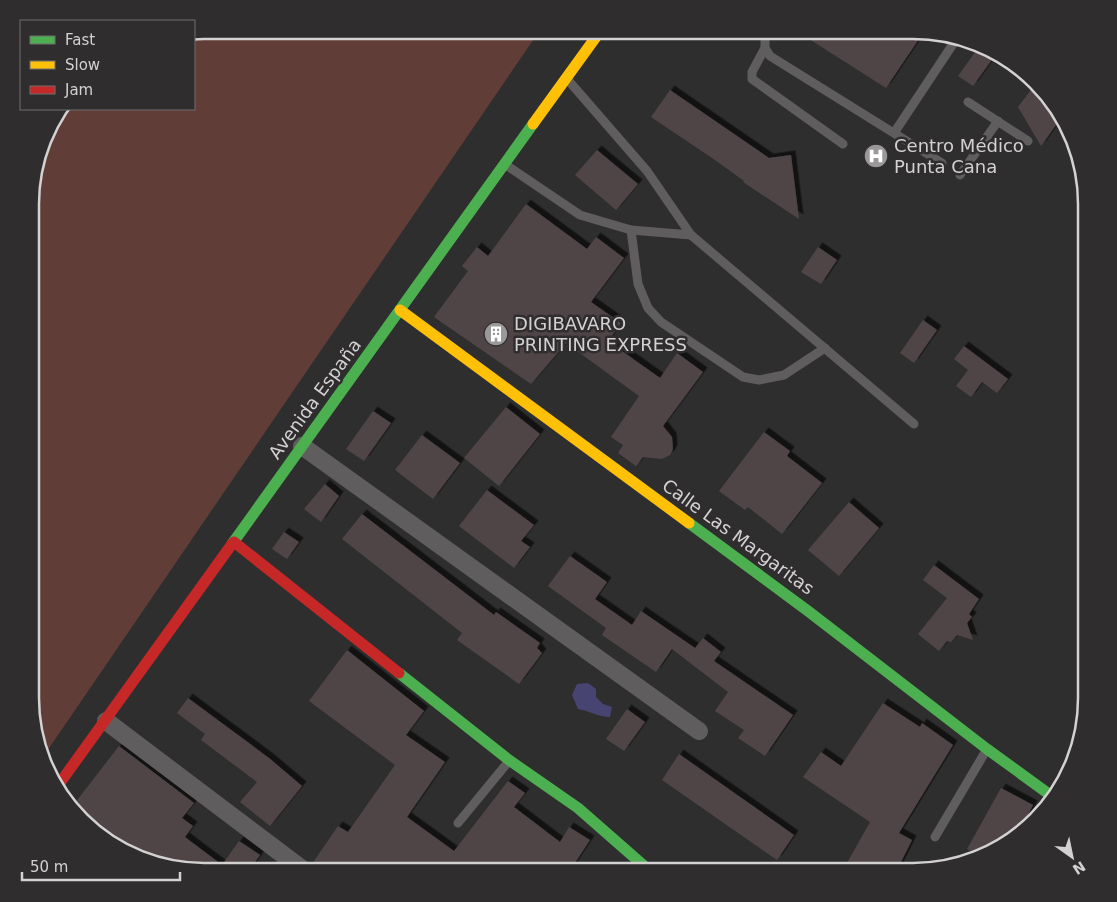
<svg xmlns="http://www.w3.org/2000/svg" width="1117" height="902" font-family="'DejaVu Sans',sans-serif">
<defs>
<filter id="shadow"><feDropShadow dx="4.5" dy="-4.5" stdDeviation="0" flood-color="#0009"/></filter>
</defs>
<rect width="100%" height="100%" fill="#2f2e2f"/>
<path fill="#603d37" d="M204,30H540L43,757L30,710L32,181L53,117L60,109H194V32Z"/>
<path fill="#484471" d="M588,683L596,689V697L603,704L612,707L610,717C598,717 590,711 578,709L572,695L577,684Z"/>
<g fill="#4f4547" filter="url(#shadow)">
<path d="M795,30H925L886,88Z"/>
<path d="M981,44L996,54L973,86L958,76Z"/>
<path d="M1037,82L1061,118L1041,146L1018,107Z"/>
<path d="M670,90L769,158L791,155L799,219L743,182L744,181L715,160L651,117Z"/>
<path d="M597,150L638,184L616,210L575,175Z"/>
<path d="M526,204L587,249L596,237L624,258L591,302L621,323L608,341L660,378L677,353L703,372L663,426L672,437L673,449L670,455L662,459L643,457L636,466L618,453L623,445L611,437L639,396L566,343L531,384L434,317L468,271L462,266L477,247L488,256Z"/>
<path d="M818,247L837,260L821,284L801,272Z"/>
<path d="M923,320L937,330L914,363L900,353Z"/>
<path d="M964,346L1008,379L997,393L982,382L971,397L956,386L968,370L954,359Z"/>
<path d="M506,407L540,434L499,486L464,458Z"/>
<path d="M373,411L391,423L364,461L346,449Z"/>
<path d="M764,432L790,451L787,456L822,483L782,534L748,507L745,510L719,491Z"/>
<path d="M422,435L460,463L433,499L395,470Z"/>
<path d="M325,484L339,496L321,522L304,509Z"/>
<path d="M487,490L534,525L521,541L530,547L514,568L459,526Z"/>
<path d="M849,502L879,528L839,576L808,550Z"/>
<path d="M362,514L494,615L496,612L540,643L537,648L542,653L519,684L457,640L462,633L342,539Z"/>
<path d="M284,532L299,542L287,559L272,549Z"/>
<path d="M570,556L607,582L595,599L632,625L641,611L695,648L703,638L721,652L714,661L793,715L765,756L738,738L744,730L715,711L728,692L672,649L656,672L602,635L606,628L548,586Z"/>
<path d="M934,565L979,599L969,614L972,617L967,623L973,640L957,635L951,642L947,641L939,651L918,634L947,598L923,580Z"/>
<path d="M347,650L424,711L406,735L445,762L407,817L454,851L508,781L525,793L514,807L560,842L569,827L590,840L569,872H329L314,861L338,826L348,832L395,765L309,701Z"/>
<path d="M188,698L269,758L302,786L270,826L240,802L257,782L201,740L205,734L177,713Z"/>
<path d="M883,703L920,727L922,723L953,745L899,833L912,840L896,872H842L870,822L803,777L821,752L841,766Z"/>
<path d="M627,709L645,722L624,751L606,739Z"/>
<path d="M119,746L194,803L182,818L193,826L185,837L222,865L239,841L260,855L248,872H193L137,859L81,821L71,808Z"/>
<path d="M679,754L794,835L777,860L662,780Z"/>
<path d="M1001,788L1033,805L1018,834L983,857L967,849Z"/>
</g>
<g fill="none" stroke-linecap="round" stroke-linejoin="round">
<g stroke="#5f5d5e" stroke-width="9">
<path d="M765,30V48L770,56L942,163"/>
<path d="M765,48L752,72V79L843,144"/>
<path d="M568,80L647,171L691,235L914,424"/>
<path d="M968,102L1028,141"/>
<path d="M894,133L957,38"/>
<path d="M506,165L580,215L631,230L691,235"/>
<path d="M960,175L998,121"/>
<path d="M631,230L638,284L648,308L661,322L743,377L759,380L784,375L825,348"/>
<path d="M458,823L509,761"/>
<path d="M935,837L987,749"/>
</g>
<g stroke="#5f5d5e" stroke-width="18">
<path d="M302,446L699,731"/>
<path d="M106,721L306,872"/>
</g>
<g stroke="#4caf50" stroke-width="11">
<path d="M689,523L808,611L987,749L1053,797"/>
<path d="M232,544L533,124"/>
<path d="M399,673L509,760L578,808L651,872"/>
</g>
<g stroke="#ffc107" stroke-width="11">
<path d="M533,124L601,30"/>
<path d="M400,310L689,523"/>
</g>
<g stroke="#c62828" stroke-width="11">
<path d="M234,542L399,673"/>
<path d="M57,787L232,544"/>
</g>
</g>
<defs>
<g id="hospital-disc" transform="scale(1.25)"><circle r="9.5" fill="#9a9899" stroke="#302d2f"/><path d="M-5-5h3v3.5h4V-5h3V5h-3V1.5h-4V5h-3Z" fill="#fff"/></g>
<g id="building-disc" transform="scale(1.25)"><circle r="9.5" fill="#9a9899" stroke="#302d2f"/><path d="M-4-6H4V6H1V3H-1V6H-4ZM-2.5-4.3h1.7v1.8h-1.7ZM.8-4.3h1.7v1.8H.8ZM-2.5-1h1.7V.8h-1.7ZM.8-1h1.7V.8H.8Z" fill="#fff"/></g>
</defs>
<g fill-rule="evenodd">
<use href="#hospital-disc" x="876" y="156"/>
<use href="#building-disc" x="496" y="334"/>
</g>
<g text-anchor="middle" stroke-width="5" stroke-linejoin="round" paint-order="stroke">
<g font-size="18" fill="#d3d1d2" stroke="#302d2f" text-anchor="start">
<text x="894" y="152">Centro Médico<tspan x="894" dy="21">Punta Cana</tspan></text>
<text x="514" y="330">DIGIBAVARO<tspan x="514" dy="21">PRINTING EXPRESS</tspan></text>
</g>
<g font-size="18" fill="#d3d1d2" stroke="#302d2f">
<text transform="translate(315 399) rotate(-54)" y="6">Avenida España</text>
<text transform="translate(738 537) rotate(36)" y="6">Calle Las Margaritas</text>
</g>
</g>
<path d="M0 0H1117V902H0ZM204 39H913A165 165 0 0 1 1078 204V698A165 165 0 0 1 913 863H204A165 165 0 0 1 39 698V204A165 165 0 0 1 204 39Z" fill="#302d2f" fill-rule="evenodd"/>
<path fill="none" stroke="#d3d1d2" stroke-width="2.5" d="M204 39H913A165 165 0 0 1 1078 204V698A165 165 0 0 1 913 863H204A165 165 0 0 1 39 698V204A165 165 0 0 1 204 39Z"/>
<rect x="20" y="20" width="175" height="90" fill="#302d2f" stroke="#716f70"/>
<rect x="30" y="36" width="25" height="8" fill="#4caf50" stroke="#716f70"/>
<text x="65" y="45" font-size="15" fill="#d3d1d2">Fast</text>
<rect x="30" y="61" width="25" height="8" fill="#ffc107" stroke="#716f70"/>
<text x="65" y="70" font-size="15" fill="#d3d1d2">Slow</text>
<rect x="30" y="86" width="25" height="8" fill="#c62828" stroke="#716f70"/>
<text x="65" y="95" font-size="15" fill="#d3d1d2">Jam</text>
<g transform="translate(1072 857) rotate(147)" stroke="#302d2f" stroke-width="4" paint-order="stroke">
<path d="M0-4L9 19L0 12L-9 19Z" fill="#d3d1d2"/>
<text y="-8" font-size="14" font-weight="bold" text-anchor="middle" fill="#d3d1d2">N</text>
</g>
<path d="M22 872v8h158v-8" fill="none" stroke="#d3d1d2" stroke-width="2.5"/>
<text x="30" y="872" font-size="15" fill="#d3d1d2" stroke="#302d2f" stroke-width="4" paint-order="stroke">50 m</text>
</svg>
